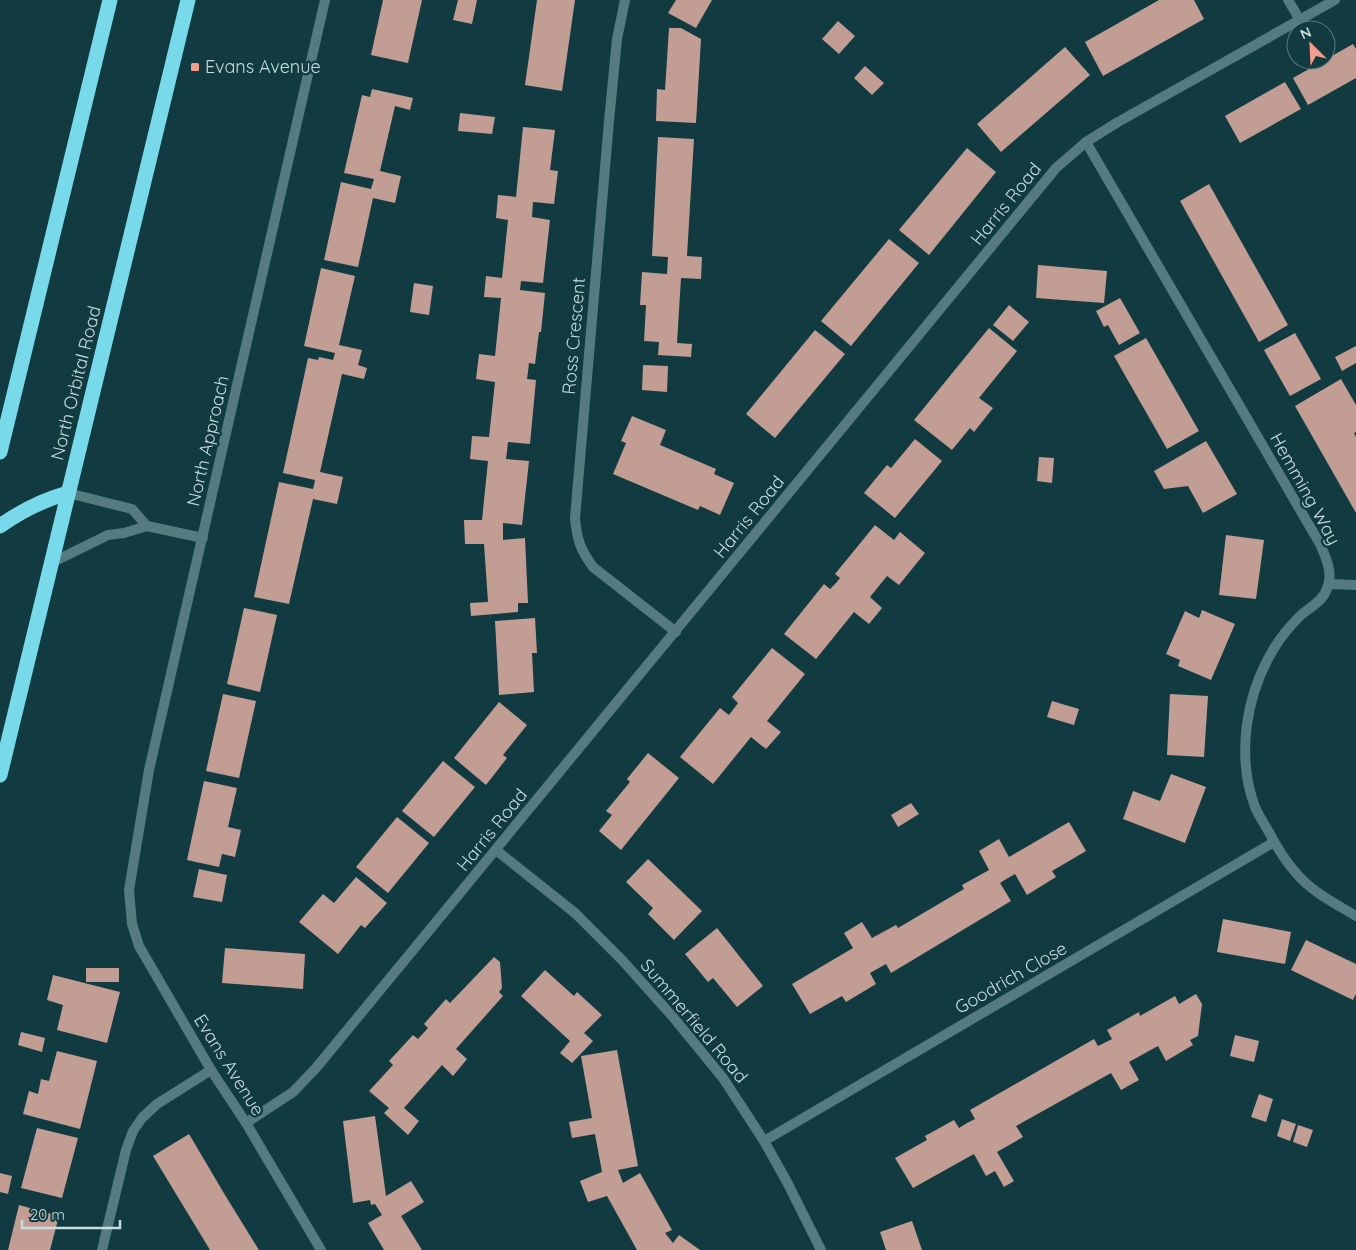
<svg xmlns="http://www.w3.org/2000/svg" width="1356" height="1250" font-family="Quicksand,sans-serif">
<rect width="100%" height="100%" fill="#113b41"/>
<g fill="#c29d94">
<path d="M383,0H422L408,63L371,55Z"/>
<path d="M458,0H477L472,24L453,20Z"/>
<path d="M537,0H575L562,91L525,85Z"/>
<path d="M676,0H712L696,28L668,13Z"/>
<path d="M1159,0H1194L1204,19L1103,76L1085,42Z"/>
<path d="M838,21L855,36L839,54L822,39Z"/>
<path d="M669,28H681L701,39L696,123L656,121L657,89L665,90Z"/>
<path d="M1353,44L1356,49V78L1308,105L1293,78Z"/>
<path d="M1065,47L1090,75L1001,152L977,124Z"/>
<path d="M865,66L884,83L872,95L854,78Z"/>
<path d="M1285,82L1301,109L1240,143L1225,116Z"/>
<path d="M372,89L413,98L410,110L395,106L380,171L401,176L395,203L373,198L358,267L324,260L341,182L371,189L374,179L344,173L362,95L370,97Z"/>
<path d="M460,113L495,117L492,134L458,131Z"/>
<path d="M523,127L555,130L550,170L558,171L554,204L533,202L532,217L550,220L543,283L521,281L520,290L545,293L541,332H539L535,364L529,363L528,372L527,379L536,380L530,444L508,442L507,451L506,459L529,461L522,525L503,523V540L525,538L528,603H518V612L471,616L470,603L488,602L484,544H465L464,520H482L488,461L470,459L471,448L472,436L489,437L495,382L476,379L479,354L495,356L501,298L484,297L485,286L486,276L502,278L508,220L496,218L498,195L516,197Z"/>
<path d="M658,137L694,139L687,256L702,257L701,279L681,278L677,343L692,344L691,357L658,355L659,342L644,341L646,305H640L642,272L667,274L668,257L652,256Z"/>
<path d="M967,148L996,172L929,255L899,230Z"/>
<path d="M1209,184L1288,325L1259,342L1180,201Z"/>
<path d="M889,239L919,263L851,346L821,321Z"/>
<path d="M1038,265L1107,271L1104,303L1036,298Z"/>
<path d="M321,268L355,276L339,345L362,350L358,365L367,368L364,379L342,374L320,472L343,477L337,504L313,499L289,604L254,597L279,482L313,489L314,485L315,480L283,473L308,358L318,360L319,357L333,360L335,353L304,346Z"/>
<path d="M414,283L433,286L429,315L410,312Z"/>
<path d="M1120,298L1140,333L1119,345L1108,325L1104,327L1096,311Z"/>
<path d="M1009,305L1029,322L1013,341L993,325Z"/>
<path d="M989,328L1017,351L979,398L993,408L974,432L970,428L952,450L914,420Z"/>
<path d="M815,330L845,354L775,438L746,414Z"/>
<path d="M1295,333L1321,379L1290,396L1264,350Z"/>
<path d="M1146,338L1199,431L1167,449L1114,356Z"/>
<path d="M1356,346V363L1342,371L1335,357Z"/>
<path d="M643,365L668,366L667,392L642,390Z"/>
<path d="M1341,379L1356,405V432L1354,433L1356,437V513L1295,406Z"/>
<path d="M632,416L666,430L660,445L716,469L714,474L734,483L720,515L700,506L698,510L613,474L626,443L621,441Z"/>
<path d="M915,439L942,461L895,518L864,493L887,465L891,468Z"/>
<path d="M1206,441L1237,494L1203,513L1188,486L1164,489L1154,471Z"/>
<path d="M1039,457L1054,458L1052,483L1037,481Z"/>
<path d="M875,525L894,540L900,532L925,553L899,585L887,576L870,597L882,608L869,624L854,612L816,659L784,634L824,584L830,589L836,583L840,578L835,574Z"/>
<path d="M1226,535L1264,540L1256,599L1219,595Z"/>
<path d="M244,608L277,615L260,692L227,684Z"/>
<path d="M1202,610L1235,624L1211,680L1178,666L1180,660L1166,654L1185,611L1199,618Z"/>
<path d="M535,618L537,653H532L534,692L499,695L495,621Z"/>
<path d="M772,648L805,674L767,721L781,732L766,749L751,737L713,784L680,757L720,708L729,715L738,703L732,697Z"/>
<path d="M223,694L256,701L239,778L206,771Z"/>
<path d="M1170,694L1208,696L1204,757L1167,755Z"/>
<path d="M1052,701L1079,709L1074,725L1047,717Z"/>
<path d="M499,702L527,725L503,755L507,758L486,785L454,758Z"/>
<path d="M648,753L679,778L621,850L599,831L612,815L606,811L630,782L627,779Z"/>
<path d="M443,761L475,787L434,837L402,811Z"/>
<path d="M1171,774L1206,787L1185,843L1123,819L1133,791L1160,801Z"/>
<path d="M204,781L237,788L228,827L241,830L235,857L222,854L219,867L187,860Z"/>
<path d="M911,803L919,814L898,827L891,815Z"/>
<path d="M397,817L429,843L388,893L356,867Z"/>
<path d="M1069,822L1086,851L1052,871L1056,877L1027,895L1015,874L1008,878L1000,883L1011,901L891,973L886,964L870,973L876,984L846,1002L842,996L810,1014L792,984L853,948L844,933L862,922L872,938L896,925L898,928L964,889L962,885L989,870L979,851L999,839L1009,857Z"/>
<path d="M648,859L702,911L674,940L648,914L653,908L626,882Z"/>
<path d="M199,869L227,875L222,902L193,897Z"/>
<path d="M356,877L387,903L365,928L361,925L338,954L299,922L323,894L334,903Z"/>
<path d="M1223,919L1291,932L1285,964L1217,952Z"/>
<path d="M717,928L763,986L737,1007L713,978L708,982L685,954Z"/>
<path d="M1306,940L1356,964V994L1353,1000L1291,970Z"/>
<path d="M225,948L305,954L303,989L222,983Z"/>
<path d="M494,957L500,962L502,988L499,992L503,996L456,1049L467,1059L453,1076L442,1065L404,1108L419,1121L408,1135L384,1113L389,1108L369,1091L393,1065L389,1061L413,1035L418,1039L428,1028L424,1024L446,999L450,1003Z"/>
<rect x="86" y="968" width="33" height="14"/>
<path d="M545,970L574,996L577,992L602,1015L584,1033L593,1041L572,1063L560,1053L570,1041L521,996Z"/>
<path d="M53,975L120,992L107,1043L57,1030L63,1005L47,1000Z"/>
<path d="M1196,994L1202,1004L1198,1036L1190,1040L1193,1045L1166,1061L1158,1046L1129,1062L1139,1080L1121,1090L1111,1073L1016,1126L1023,1137L997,1152L1014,1181L1004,1187L995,1171L986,1176L974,1154L913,1188L895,1158L927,1140L925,1136L954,1120L959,1128L967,1123L975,1119L970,1110L1094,1039L1098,1046L1112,1039L1107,1030L1139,1012L1140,1016L1175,996L1179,1004Z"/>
<path d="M21,1032L45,1038L42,1052L18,1045Z"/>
<path d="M1235,1035L1259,1041L1254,1062L1230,1056Z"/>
<path d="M617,1050L638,1166L618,1170L623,1183L640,1173L672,1230L665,1233L673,1243L679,1235L700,1250H637L607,1196L588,1202L580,1181L602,1172L595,1134L572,1138L569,1122L592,1118L581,1056Z"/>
<path d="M57,1051L97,1061L80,1129L23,1114L29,1091L38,1094L41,1079L49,1081Z"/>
<path d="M1259,1094L1273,1099L1266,1122L1251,1117Z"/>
<path d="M375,1116L386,1196L411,1181L424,1202L401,1216L422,1250H384L368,1223L382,1215L375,1204L371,1205L370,1200L353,1203L343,1121Z"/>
<path d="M1282,1119L1296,1124L1290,1141L1277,1136Z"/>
<path d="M1298,1125L1313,1130L1307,1147L1293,1142Z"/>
<path d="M37,1128L78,1138L62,1198L21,1188Z"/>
<path d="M189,1134L225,1195L259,1250H210L153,1156Z"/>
<path d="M0,1173L12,1176L8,1194L0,1192Z"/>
<path d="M19,1205L59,1216L50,1250H8Z"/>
<path d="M912,1221L922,1250H886L880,1232Z"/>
</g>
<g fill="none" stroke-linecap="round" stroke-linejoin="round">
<path stroke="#557a80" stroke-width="10" d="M1329,584L1356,585"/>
<g stroke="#557a80" stroke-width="10">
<path d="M625,0L617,39L609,121L575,518C577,540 580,549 593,567L676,632"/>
<path d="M1288,0L1300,20"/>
<path d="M1086,142L1320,544C1327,560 1334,575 1326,591C1322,602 1307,609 1299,617C1289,627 1280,638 1273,650C1246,695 1236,756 1255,807C1259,816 1265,825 1270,834C1281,855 1297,878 1317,892C1329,901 1343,908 1356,916"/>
<path d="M68,493L132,509L147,526"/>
<path d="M51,563L108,535L124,533L147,526L203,538"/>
<path d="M496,850L575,913L622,960L673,1017L723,1078L764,1141L787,1182L821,1250"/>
<path d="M246,1123L293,1092L316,1068L1056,168L1086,142L1118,122L1335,0"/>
<path d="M764,1141L1274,842"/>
<path d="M102,1250L126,1150L133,1131L142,1118L157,1104L211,1070"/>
<path d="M321,1250L246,1123L211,1070L139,946L132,924L129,890L149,770L325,0"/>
</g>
<g stroke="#77d9ea" stroke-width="15">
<path d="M0,452L110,0"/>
<path d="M0,526C21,511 43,500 68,493"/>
<path d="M0,775L188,0"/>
</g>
</g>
<rect fill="#f49d8b" stroke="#113b41" stroke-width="2" x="190" y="62" width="10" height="10" rx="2.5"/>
<g text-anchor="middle" stroke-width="5" stroke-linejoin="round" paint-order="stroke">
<g font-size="18" fill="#c8dde1" stroke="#113b41" text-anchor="start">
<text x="205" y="73">Evans Avenue</text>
</g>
<g font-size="18" fill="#c8dde1" stroke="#113b41">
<text transform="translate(1006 204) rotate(-51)" y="6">Harris Road</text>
<text transform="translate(574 336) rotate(-85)" y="6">Ross Crescent</text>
<text transform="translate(76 383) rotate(-76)" y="6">North Orbital Road</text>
<text transform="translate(208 441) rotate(-77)" y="6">North Approach</text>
<text transform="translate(1305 489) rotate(61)" y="6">Hemming Way</text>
<text transform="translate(749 517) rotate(-51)" y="6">Harris Road</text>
<text transform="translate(492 830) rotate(-51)" y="6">Harris Road</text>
<text transform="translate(1011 978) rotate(-30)" y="6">Goodrich Close</text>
<text transform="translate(694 1021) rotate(50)" y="6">Summerfield Road</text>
<text transform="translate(229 1065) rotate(58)" y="6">Evans Avenue</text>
</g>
</g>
<g transform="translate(1311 45) rotate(336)"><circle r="24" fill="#113b41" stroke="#5a7c81"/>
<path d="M0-4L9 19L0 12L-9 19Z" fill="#f49d8b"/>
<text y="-8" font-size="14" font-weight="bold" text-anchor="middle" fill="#c8dde1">N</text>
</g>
<path d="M22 1220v8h98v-8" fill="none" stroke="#c8dde1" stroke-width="2.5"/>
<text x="30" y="1220" font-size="15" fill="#c8dde1" stroke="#113b41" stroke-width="4" paint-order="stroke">20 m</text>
</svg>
